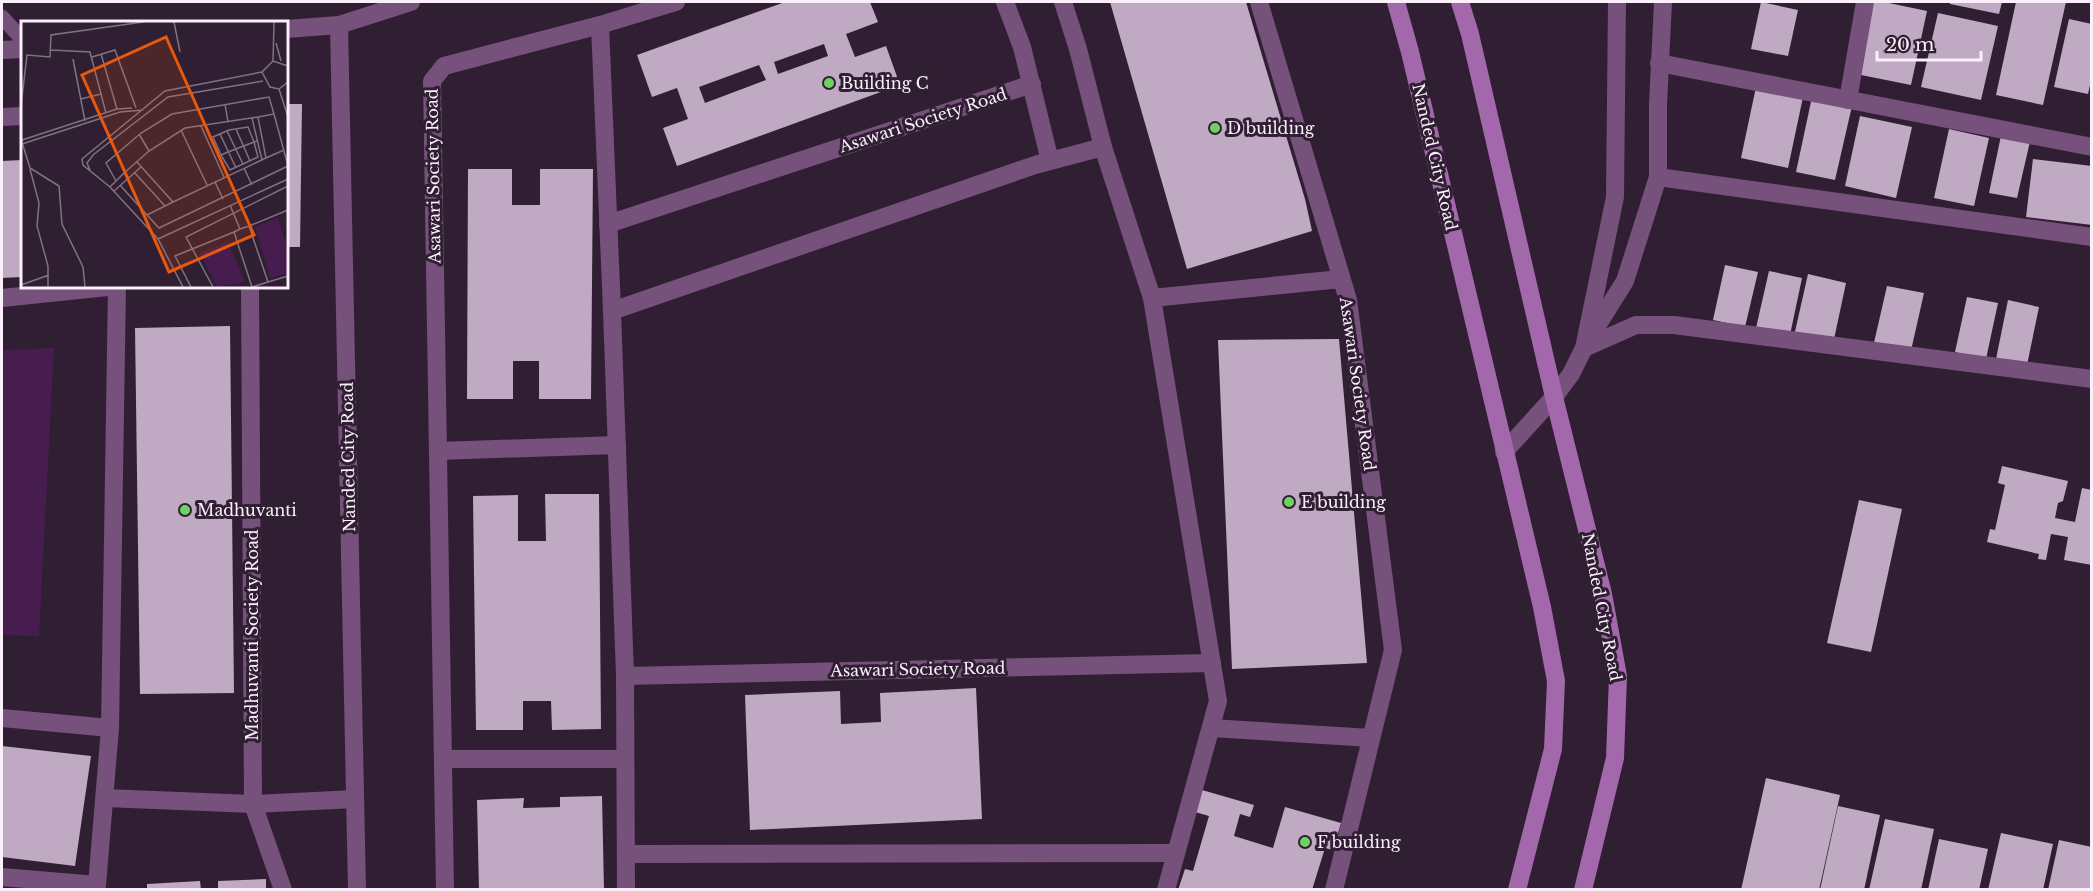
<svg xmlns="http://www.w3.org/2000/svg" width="2093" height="891" font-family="'Libre Baskerville',serif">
<rect width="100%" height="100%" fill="#301f32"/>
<path fill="#471c4e" d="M54,348L39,636L2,635V350Z"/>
<g fill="#c0aac3" fill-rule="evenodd">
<path d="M785,2H870L878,22L846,34L855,57L886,46L900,85L677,166L663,128L688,119L677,88L652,97L637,55ZM824,44L828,56L778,74L774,62ZM759,65L766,80L705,103L699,87Z"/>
<path d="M1110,2H1246L1305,199L1312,231L1187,269Z"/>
<path d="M1761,2L1798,10L1788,56L1751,49Z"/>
<path d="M1872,2H1884L1927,11L1911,85L1856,74Z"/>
<path d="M1950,2H2002L1999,14L1950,4Z"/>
<path d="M2016,2H2066L2043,105L1996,95Z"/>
<path d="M1938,13L1998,26L1981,100L1921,87Z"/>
<path d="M2069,19L2092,24V76L2088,94L2054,87Z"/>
<path d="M1756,87L1803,97L1788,168L1741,158Z"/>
<path d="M1812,97L1852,106L1835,180L1796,172Z"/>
<path d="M286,104H302L300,247H286Z"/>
<path d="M1860,116L1912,127L1896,198L1845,186Z"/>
<path d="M1949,129L1989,138L1974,206L1934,198Z"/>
<path d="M2002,131L2031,137L2017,198L1989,193Z"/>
<path d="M2033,159L2092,166V225L2026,217Z"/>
<path d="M22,160V277L2,278V161Z"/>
<path d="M468,169H512V205H540V169H593L591,399H539V361H513V399H467Z"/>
<path d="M1725,265L1758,272L1745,327L1713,320Z"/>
<path d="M1769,271L1802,278L1790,335L1756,328Z"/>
<path d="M1808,274L1846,283L1833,344L1794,336Z"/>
<path d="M1887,286L1924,293L1910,355L1873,347Z"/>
<path d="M1967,297L1998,303L1986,359L1955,352Z"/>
<path d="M2008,300L2039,307L2027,365L1996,359Z"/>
<path d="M230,326L234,693L140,694L135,328Z"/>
<path d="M1339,339L1367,663L1232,669L1218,340Z"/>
<path d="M2002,466L2068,481L2063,501L2058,503L2055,518L2075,522L2082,488L2092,490V565L2064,560L2068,537L2051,534L2046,560L2038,559L2039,554L1987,542L1990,529L1995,530L2005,485L1998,483Z"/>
<path d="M545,494H599L601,729L552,730L551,701H523V730H476L473,496L518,495V541H546Z"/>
<path d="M1859,500L1902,509L1871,652L1827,643Z"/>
<path d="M976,688L982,819L750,830L745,695L840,691L841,724L881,722L880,693Z"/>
<path d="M2,746L91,756L75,866L2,857Z"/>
<path d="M1766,778L1840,795L1819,890H1741Z"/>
<path d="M1202,790L1254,805L1250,817L1240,814L1234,836L1273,848L1285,807L1341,823L1333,850L1325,848L1312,890H1178L1185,869L1193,871L1209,816L1195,812Z"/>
<path d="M602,796L604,890H479L477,800L524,798L523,808L560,807V797Z"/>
<path d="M1838,806L1880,815L1864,890H1820Z"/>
<path d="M1885,819L1934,829L1921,890H1869Z"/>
<path d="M2001,833L2053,844L2043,890H1988Z"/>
<path d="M1939,839L1988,849L1979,890H1928Z"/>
<path d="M2059,840L2092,847V890H2048Z"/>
<path d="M266,879V890H218V881Z"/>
<path d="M200,881L201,890H147V884Z"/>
</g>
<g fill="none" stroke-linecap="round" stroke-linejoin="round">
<path stroke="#76517b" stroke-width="15" d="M2,17L22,39"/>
<g stroke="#76517b" stroke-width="18">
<path d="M1005,2L1022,47L1050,161"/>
<path d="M1063,2L1078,49L1103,147L1152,298L1218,701L1166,890"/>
<path d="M1259,2L1348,300L1393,650L1334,890"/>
<path d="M339,25L357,890"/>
<path d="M286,29L339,25L411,2"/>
<path d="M2,50L22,49"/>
<path d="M1659,63L2092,147"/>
<path d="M1848,100L1865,2"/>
<path d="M2,117L22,116"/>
<path d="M1658,177L2092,237"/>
<path d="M608,224L1032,84"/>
<path d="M250,286L253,804L283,890"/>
<path d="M2,298L117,286"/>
<path d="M1152,298L1341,279"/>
<path d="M612,311L600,25L676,2"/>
<path d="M1592,334L1625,281L1658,177V104L1663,2"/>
<path d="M1584,348L1636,325H1674L2092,379"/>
<path d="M438,451L617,445"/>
<path d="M1504,452L1554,397L1571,374L1584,348L1615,197L1617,2"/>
<path d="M625,676L1212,663"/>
<path d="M2,718L110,728L97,885L2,877"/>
<path d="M110,728L117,286"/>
<path d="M1211,728L1371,738"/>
<path d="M444,759H625"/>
<path d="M105,798L253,804L355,799"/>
<path d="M626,854L1176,853"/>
<path d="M445,890L432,81L444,66L600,25"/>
<path d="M626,890L625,676L612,311L1035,165L1103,147"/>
</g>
<g stroke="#a368ac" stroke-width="18">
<path d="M1396,2L1410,52L1542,607L1556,681L1553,749L1517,890"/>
<path d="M1460,2L1470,34L1554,397L1603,594L1618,676L1615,758L1583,890"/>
</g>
</g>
<g fill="#6cd362" stroke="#301f32" stroke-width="2">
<circle cx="829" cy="83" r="6"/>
<circle cx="1215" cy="128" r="6"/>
<circle cx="1289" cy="502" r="6"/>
<circle cx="185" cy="510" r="6"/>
<circle cx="1305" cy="842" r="6"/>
</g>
<g text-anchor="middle" stroke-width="6" stroke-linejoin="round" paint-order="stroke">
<g font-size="16" fill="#fbeffc" stroke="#301f32" text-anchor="start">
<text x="841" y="89">Building C</text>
<text x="1227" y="134">D building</text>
<text x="1301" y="508">E building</text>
<text x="197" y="516">Madhuvanti</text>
<text x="1317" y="848">F building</text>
</g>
<g font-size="16" fill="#fbeffc" stroke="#301f32">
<text transform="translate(923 120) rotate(-18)" y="6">Asawari Society Road</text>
<text transform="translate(1435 157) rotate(77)" y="6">Nanded City Road</text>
<text transform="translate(433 176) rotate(-91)" y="6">Asawari Society Road</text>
<text transform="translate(1358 384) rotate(82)" y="6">Asawari Society Road</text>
<text transform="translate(348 457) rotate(-91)" y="6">Nanded City Road</text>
<text transform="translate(1602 607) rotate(79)" y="6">Nanded City Road</text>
<text transform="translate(252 635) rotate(-90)" y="6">Madhuvanti Society Road</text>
<text transform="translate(918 669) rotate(-1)" y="6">Asawari Society Road</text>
</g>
</g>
<g transform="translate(21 21)">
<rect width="267" height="267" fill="#301f32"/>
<path d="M257,197L267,231V252L249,257L234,206ZM207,221L224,261L196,266L179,232Z" fill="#471c4e"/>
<path fill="none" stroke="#817283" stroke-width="1.5" d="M153,1L159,31M255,22L260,40M30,29L69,31L85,92M80,33L96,88M71,36L94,29L115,87M52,38L64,100M252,40L253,1M267,45L252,40L241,51L249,66L258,68L267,61M258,68L267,96M60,78L80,73M204,83L207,101M0,85L6,34L29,36L30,14L122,1M253,93L267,145M231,97L241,139M180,105L203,156M215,108L229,140M160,109L186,164M206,110L222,143M118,113L128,130M199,113L215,147M0,118L9,147L38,165L41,203L62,246L64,266M1,119L96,88L111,87M1,123L99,91L122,89M200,134L209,149L237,136L233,121L227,106L208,109L192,116L200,134L207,131L233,121L236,120M245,137L263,129M223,147L231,164M9,148L18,182L16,205L27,245V266M69,149L66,142L72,134L147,76L242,60M113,151L144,185M95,160L85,142L120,112L151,93L248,76L253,93L237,96M194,161L202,178M99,164L126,194L152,181M89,166L103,152L128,130L164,107L237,96L245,137L152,181L116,141M93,170L120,146M209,184L219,208L228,205L247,261L231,266L213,211L219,208M126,194L138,207L267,145M228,205L267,189M137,218L267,158M247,261L267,255M0,264L28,254M162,266L137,218L89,166L62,144L61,138L144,70L241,51M170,266L154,235L213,211M192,266L165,216L267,165"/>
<path fill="#e8590c" fill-opacity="0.15" stroke="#e8590c" stroke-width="3" d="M145,16L233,214L148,251L61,54Z"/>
<rect width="267" height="267" fill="none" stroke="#fbeffc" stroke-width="3"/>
</g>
<rect width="2093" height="891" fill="none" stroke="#fbeffc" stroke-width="6"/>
<path d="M1877 51v9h104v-9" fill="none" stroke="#fbeffc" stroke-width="3"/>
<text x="1886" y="51" font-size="18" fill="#fbeffc" stroke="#301f32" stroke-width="4.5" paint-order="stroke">20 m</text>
</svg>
